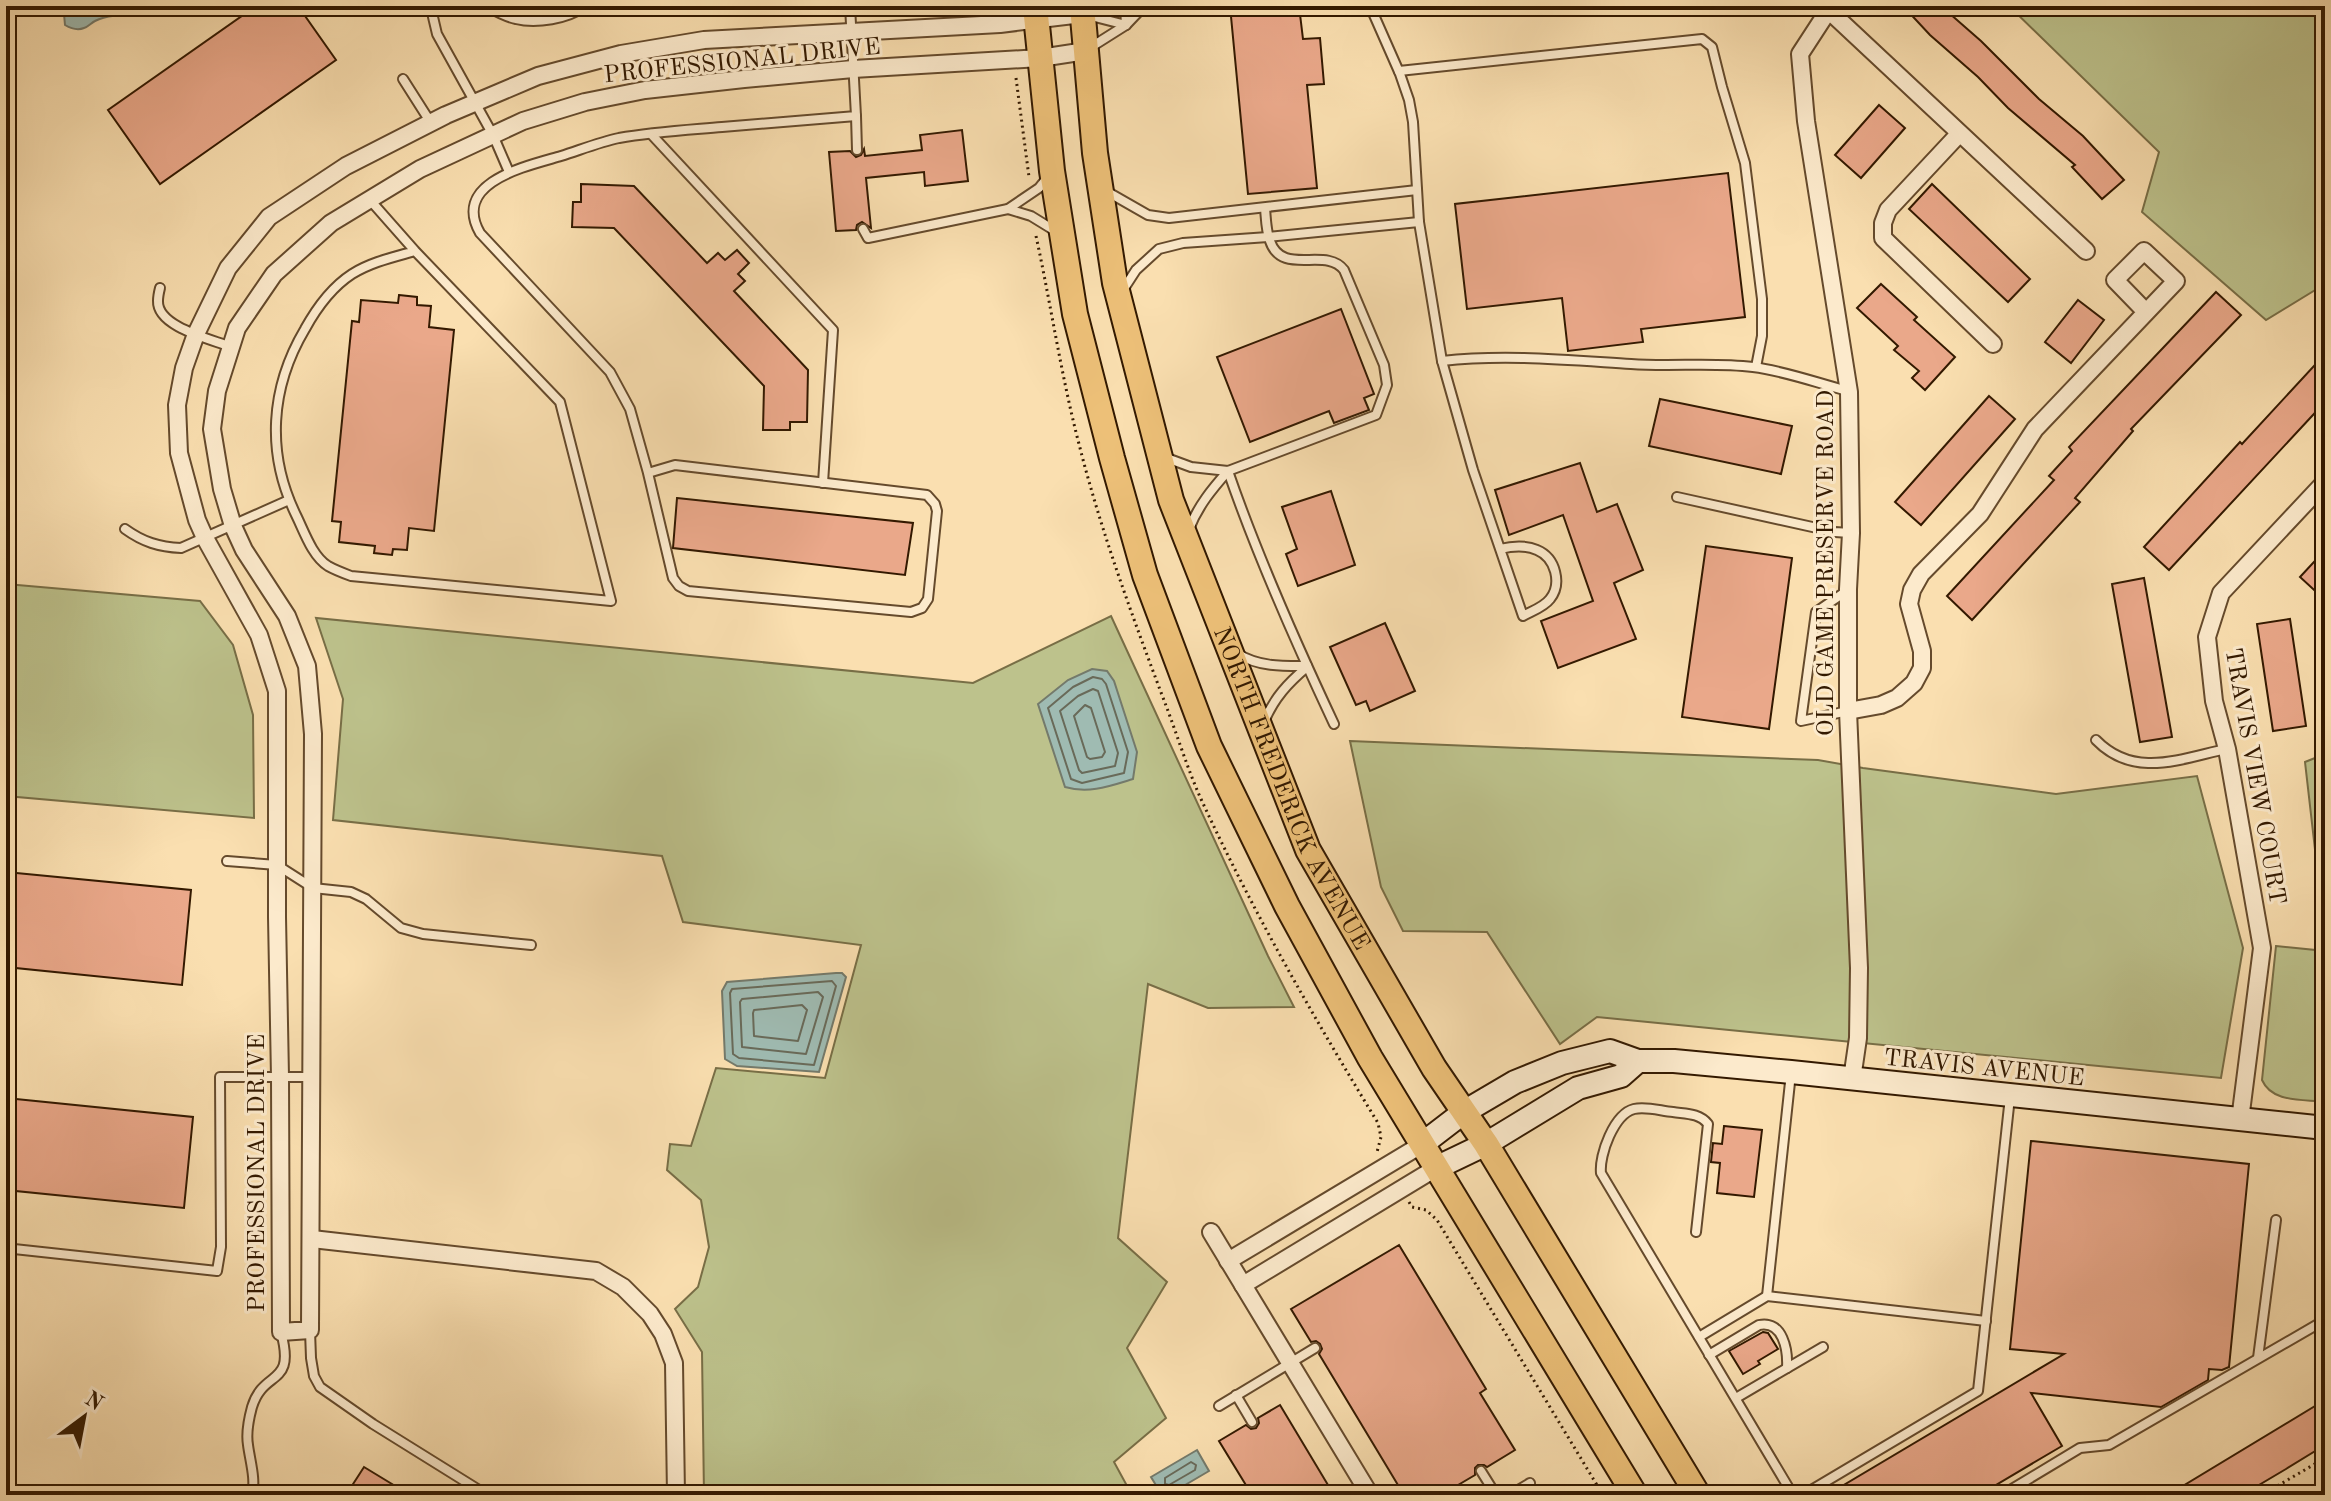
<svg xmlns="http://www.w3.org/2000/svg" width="2331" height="1501" font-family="'Old Standard TT',serif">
<rect width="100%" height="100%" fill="#fadfb0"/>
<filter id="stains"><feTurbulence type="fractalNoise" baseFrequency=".0025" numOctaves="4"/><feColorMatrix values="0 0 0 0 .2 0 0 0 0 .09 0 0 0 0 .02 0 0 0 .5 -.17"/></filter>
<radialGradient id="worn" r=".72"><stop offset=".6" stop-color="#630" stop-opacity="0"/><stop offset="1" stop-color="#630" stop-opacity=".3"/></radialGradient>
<g fill="#bdc28c" stroke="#786e46" stroke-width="2">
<path d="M2009,6H2325V284L2266,320L2142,212L2159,152Z"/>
<path d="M6,584L200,601L233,645L253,715L254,818L6,796Z"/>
<path d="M1111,616L1268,956L1294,1007L1208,1008L1148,984L1118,1238L1167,1282L1127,1348L1166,1418L1114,1462L1132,1495H704L702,1352L675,1309L698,1287L709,1247L701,1200L667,1170L670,1144L691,1146L716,1068L825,1078L861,945L683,922L662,856L333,820L343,699L316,618L973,683Z"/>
<path d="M1350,741L1818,760L1863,768L2056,794L2197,776L2243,948L2221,1078L1597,1017L1560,1044L1487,932L1403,931L1381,887Z"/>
<path d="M2325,754V937L2305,762Z"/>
<path d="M2276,946L2325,951V1102C2303,1099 2272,1103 2262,1080Z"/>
</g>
<g fill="#9fbbb2" stroke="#747a6b" stroke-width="2">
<path d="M70,6H140C121,20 112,12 95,21C91,23 88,27 84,28C77,31 70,28 65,25L64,14Z"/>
<path d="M1092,669L1107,671L1114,681L1137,752L1133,779C1110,786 1089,794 1065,787L1038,704L1068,680Z"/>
<path d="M836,973H842L846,977L819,1072L737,1066L725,1059L722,991L727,982Z"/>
<path d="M1197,1450L1209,1471L1168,1495H1162L1151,1477Z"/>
</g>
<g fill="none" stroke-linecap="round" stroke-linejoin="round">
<g stroke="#696a59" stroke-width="2">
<path d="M1093,677L1102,679L1106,684L1128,752L1124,773L1082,783L1071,779L1048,708L1073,687Z"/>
<path d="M1093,689L1098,691L1118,753L1115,766L1082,773L1079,770L1060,711L1078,696Z"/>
<path d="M1085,705L1091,708L1105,752L1102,757L1090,759L1087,757L1074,716Z"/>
<path d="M832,981L836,986L814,1065L739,1058L733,1054L730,993L732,989Z"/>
<path d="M818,992L823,997L806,1054L742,1047L740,1002L742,999Z"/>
<path d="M802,1005L807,1010L798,1041L754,1036L753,1013L754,1010Z"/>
<path d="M1191,1462L1196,1465L1195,1470L1169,1485L1165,1484V1478Z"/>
</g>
</g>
<g fill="#eaa88a" stroke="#331900" stroke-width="2">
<path d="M256,6H298L336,60L160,184L108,110Z"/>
<path d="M1230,6H1299L1303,39L1320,38L1324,84L1307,85L1317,188L1248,194Z"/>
<path d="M1903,6H1941L1981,41L2039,99L2083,136L2124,180L2102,199L2072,167L2075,165L2008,108L1978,77L1930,35Z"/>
<path d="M1879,105L1905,128L1861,178L1835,155Z"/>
<path d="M962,130L968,181L925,186L924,172L866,178L871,228L862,222L857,225L856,230L836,231L829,152L850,151L856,157L861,155L864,149L865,156L922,150L920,135Z"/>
<path d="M1728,173L1745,317L1641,329L1643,342L1568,351L1562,298L1467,309L1455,204Z"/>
<path d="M581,184L634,186L707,263L718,253L725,260L737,250L749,263L738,274L745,281L734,291L808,370L807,422H790V430H763L764,386L614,228L572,227L573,202H581Z"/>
<path d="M1932,184L2030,279L2008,302L1909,209Z"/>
<path d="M1881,284L1917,317L1914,320L1955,357L1925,390L1912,378L1919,371L1894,350L1898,346L1857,308Z"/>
<path d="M2216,292L2241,315L2131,429L2133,431L2075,498L2080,502L1972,620L1947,596L2054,480L2049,476L2072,451L2069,447Z"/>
<path d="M399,295L417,297V305L431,306L429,327L454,330L434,531L409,528L407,550L393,549L392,555L374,553L375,546L339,542L341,522L332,521L352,321L359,322L361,300L398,303Z"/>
<path d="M2078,300L2104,320L2071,363L2045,342Z"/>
<path d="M1341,309L1374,394L1364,398L1369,410L1334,423L1329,411L1250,442L1217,357Z"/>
<path d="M2325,354V402L2169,570L2144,547L2240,442L2242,444Z"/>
<path d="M1989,396L2015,419L1921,525L1895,502Z"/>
<path d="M1660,399L1792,426L1781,474L1649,446Z"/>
<path d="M1580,463L1597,512L1617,504L1643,570L1614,583L1636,639L1558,668L1541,621L1593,601L1563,515L1509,535L1495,490Z"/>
<path d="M1331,491L1355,565L1298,586L1286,554L1297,549L1282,507Z"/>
<path d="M677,498L913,523L905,575L673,548Z"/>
<path d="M1706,546L1792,558L1769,729L1682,717Z"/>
<path d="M2325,550V600L2300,577Z"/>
<path d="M2144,578L2172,737L2140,742L2112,584Z"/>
<path d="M2290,619L2306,726L2273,731L2257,624Z"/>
<path d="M1385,623L1415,691L1370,711L1366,701L1356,705L1330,647Z"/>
<path d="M6,872L191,890L182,985L6,967Z"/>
<path d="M6,1098L193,1117L184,1208L6,1190Z"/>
<path d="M1724,1126L1762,1130L1754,1197L1717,1193L1720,1163L1711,1162L1713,1143L1722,1144Z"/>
<path d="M2031,1141L2249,1164L2229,1367L2222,1370L2209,1369L2208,1380L2161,1407L2031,1393L2062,1446L1979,1495H1827L2064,1354L2010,1349Z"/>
<path d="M1399,1245L1486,1389L1480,1393L1515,1450L1487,1467L1484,1465H1478L1475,1468V1475L1441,1495H1404L1319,1354L1322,1349L1320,1344L1316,1341L1311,1342L1291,1309Z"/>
<path d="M1763,1332L1768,1333L1778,1349L1758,1361L1760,1364L1743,1374L1729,1351Z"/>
<path d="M2325,1400V1445L2286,1469L2242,1495H2168Z"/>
<path d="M1280,1405L1334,1495H1252L1219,1441L1246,1425L1251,1429L1256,1428L1259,1423L1258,1418Z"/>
<path d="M364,1467L410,1495H346Z"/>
</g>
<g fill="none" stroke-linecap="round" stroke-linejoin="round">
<g stroke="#654a2c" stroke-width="12">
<g id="lane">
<path d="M436,6L433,17L437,34L493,135L509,172"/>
<path d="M486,6C495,11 505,17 516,19C536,24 568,19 585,6"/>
<path d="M1370,6L1400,74L1409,100L1413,122L1419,222L1442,361L1473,470L1523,616C1532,611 1544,607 1550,599C1562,584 1556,558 1537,550C1526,545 1512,546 1500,549"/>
<path d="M1087,15L1126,25L1125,6"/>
<path d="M1088,49L1126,25L1144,6"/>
<path d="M1399,71L1702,39L1712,47L1722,87L1745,163L1762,299V336L1756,367"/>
<path d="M403,79L431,123"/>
<path d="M856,116L857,150"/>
<path d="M651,134L833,330L823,483"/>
<path d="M1106,191L1148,215L1169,218L1417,190"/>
<path d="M370,200L415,251L560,402L611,601L351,576C343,573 335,570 328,566C312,556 304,531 296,515C266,453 270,388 305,329C316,309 332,287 352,274C371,262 394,257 415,251"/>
<path d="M1265,208C1266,219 1266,231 1270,241C1282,277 1326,246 1344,270L1384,365L1387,385L1376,415L1228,471C1258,558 1295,641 1334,724"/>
<path d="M1008,209L1031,216L1057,232"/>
<path d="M863,229L868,238L1008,209L1039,188L1047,178"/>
<path d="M160,288C159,292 158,296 158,301C157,327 211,339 231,347"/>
<path d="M1123,290L1136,270L1159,249L1183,243L1268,237L1419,222"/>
<path d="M1442,361C1505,354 1567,360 1631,364C1672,367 1712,362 1753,367C1785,371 1817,383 1848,391"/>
<path d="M1164,457L1191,467L1228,471"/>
<path d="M648,473L673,578L679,586L688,591L911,612L922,608L928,599L937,511L935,504L927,495L675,465L648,473L630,409L610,372L480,233C451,182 527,166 561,156C580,150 600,142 619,138C653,132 688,130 722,127C767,123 812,120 856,116L850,6"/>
<path d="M1677,497L1835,532L1850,533"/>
<path d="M125,529C143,542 159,547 181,548L289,500"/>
<path d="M1189,529C1198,506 1212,489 1228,471"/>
<path d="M1848,590L1816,612L1801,721L1848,711"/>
<path d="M1238,654C1259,667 1283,666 1307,666"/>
<path d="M1264,722C1274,698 1288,683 1307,667"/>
<path d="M2096,740C2134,779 2180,759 2226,749"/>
<path d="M227,861L277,865L313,888L351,892L366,899L401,928L423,934L531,945"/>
<path d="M1696,1232L1708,1124C1699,1113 1686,1114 1673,1112C1661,1111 1646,1106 1634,1109C1614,1114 1599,1155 1601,1173L1793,1495"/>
<path d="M14,1249L217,1271L221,1247L220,1077H312"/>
<path d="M1767,1296L1791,1073"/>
<path d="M310,1331L311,1358L314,1376L320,1387L373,1424L487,1495"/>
<path d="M1699,1337L1767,1296L1986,1321"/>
<path d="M1709,1355L1759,1325C1783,1320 1788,1350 1787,1368"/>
<path d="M2258,1358L2276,1220"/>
<path d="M1236,1395L1252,1422"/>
<path d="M1736,1398L1823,1347"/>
<path d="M1219,1406L1315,1348"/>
<path d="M1481,1471L1496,1495"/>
<path d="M252,1495C256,1479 250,1461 248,1445C246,1433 249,1418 252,1407C264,1368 296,1388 281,1332"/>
<path d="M1510,1495L1530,1483"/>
<path d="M1803,1495L1978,1391L2010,1097"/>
<path d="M2002,1495L2080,1448L2109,1445L2325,1320"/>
</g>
</g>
<g stroke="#654a2c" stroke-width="20">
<g id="street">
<path d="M1824,6L2086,251"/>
<path d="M1828,11L1800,54L1806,121L1849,392L1851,533L1848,589V711L1859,968L1858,1038L1852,1079"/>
<path d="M1082,14L1000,24L704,40L621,54L538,76L446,115L346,166L269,217L228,268L196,334L184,368L177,405L179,453L197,520L205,538L259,635L277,691V917L280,1077L281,1332L310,1330L313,734L307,666L287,616L244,550L233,526L222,489L212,429L217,391L237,328L274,274L331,223L420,169L523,121L585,102L645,90L744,79L853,69L1040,58L1086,51"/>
<path d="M1959,134L1888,210L1883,223V238L1993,344"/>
<path d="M1848,711L1881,705L1897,698L1914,683L1922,668V651L1909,604L1912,590L1921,574L1980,514L2035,429L2176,281L2144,251L2115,280L2146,312"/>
<path d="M2240,1120L2262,948L2227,749L2214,701L2207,637L2221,593L2325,482"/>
<path d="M1211,1232L1370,1495"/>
<path d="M312,1239L596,1271L623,1287L650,1314L663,1334L674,1363L676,1495"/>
<path d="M1228,1261L1421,1145"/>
<path d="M1243,1285L1436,1168"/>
<path d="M2323,1495L2325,1494"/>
</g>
</g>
<g stroke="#331900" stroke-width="26">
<g id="secondary">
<path d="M1421,1145L1464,1112L1515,1082L1562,1063L1610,1051L1638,1061H1674L1791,1072L2325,1128"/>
<path d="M1436,1168L1486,1144L1578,1088L1621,1076L1638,1061"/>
</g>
</g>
<g stroke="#331900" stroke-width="28">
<g id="primary">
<path d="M1035,6L1052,171L1075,314L1112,458L1145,575L1209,746L1287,906L1370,1058L1635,1495"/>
<path id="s1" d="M1082,6L1095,153L1115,283L1171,500L1308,850L1434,1068L1486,1144L1698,1495"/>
</g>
</g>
<g stroke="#331900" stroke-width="3" stroke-dasharray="2 4" stroke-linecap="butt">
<path d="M1016,78L1029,177"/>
<path d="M1036,236C1051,305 1061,375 1079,444C1101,532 1133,618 1165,703C1177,734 1187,768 1201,799C1253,912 1314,1018 1378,1123L1381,1137L1377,1152"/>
<path d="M1409,1202L1412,1207L1426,1210L1437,1220L1603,1495"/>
<path d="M2262,1495L2325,1458"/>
</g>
<use href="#lane" stroke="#fceacc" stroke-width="8"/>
<use href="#street" stroke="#fceacc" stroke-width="16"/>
<use href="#secondary" stroke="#fceacc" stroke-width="22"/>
<use href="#primary" stroke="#edc078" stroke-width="24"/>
</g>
<g text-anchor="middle" stroke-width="6" stroke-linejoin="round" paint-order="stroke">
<g font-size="24" fill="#331900" stroke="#fceacc">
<text transform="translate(742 60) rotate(-6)" y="8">PROFESSIONAL DRIVE</text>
<text transform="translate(1825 563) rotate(-90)" y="8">OLD GAME PRESERVE ROAD</text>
<text transform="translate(2256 776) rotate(80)" y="8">TRAVIS VIEW COURT</text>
<text dy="8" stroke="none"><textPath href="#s1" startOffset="816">NORTH FREDERICK AVENUE</textPath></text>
<text transform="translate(1984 1067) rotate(6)" y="8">TRAVIS AVENUE</text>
<text transform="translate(256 1173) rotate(-90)" y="8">PROFESSIONAL DRIVE</text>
</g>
</g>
<rect width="2331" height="1501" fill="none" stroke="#fadfb0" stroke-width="32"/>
<rect x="8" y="8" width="2315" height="1485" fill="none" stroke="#331900" stroke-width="4"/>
<rect x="16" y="16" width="2299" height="1469" fill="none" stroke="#331900" stroke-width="2"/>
<g transform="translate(84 1417) rotate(32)" stroke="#fceacc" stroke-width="6" paint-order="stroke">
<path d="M0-6L14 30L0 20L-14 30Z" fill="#331900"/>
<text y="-12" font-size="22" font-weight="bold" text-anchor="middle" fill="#331900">N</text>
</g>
<rect width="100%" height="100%" filter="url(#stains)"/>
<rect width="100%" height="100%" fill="url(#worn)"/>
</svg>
